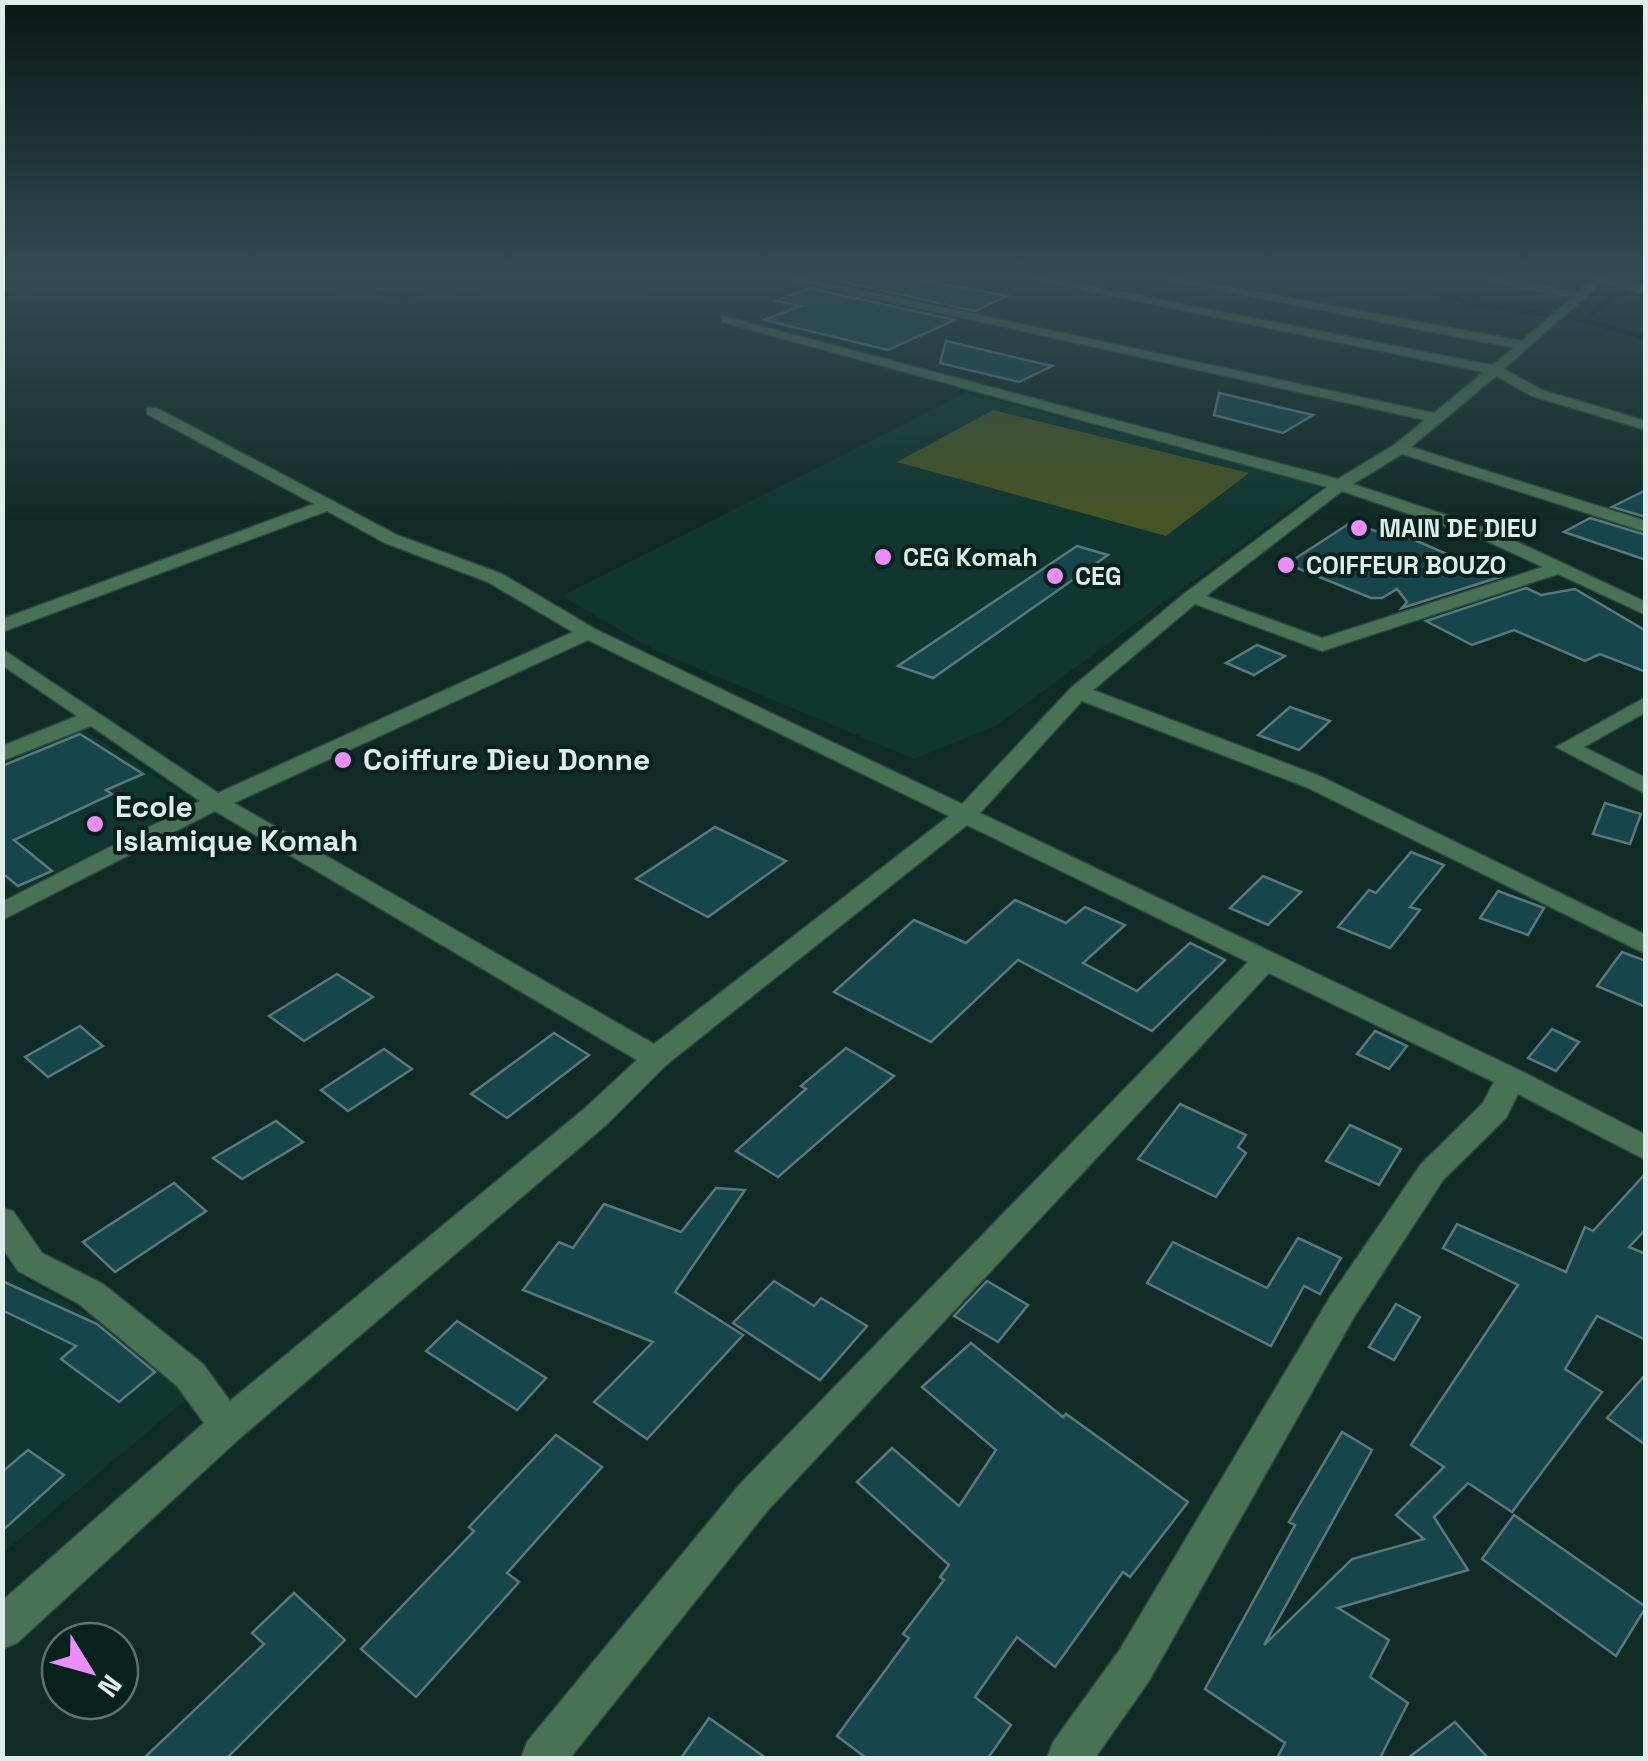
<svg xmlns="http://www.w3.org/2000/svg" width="1648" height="1761" font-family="'Space Grotesk',sans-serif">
<rect width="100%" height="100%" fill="#112c27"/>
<g fill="#10362f">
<path d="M967,393L1322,486L996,726L914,759L654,650L562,596Z"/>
<path d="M83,729L194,802L20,890L7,885L3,881L2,763Z"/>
<path d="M3,1258L27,1280L140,1343L188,1398L3,1553Z"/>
</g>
<path fill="#455325" d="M993,410L1249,473L1166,536L897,462Z"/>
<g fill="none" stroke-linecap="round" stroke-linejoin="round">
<g stroke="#051924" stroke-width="5">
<path d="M1063,273H1114"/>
<path d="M1368,273L1475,304L1585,320L1614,294L1645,291"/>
<path d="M175,279L318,282L404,296L469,283L507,289L555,286L575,292L599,286L637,288L676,273"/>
<path d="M2,296L62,274L178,278"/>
<path d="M1585,320L1646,338"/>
</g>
</g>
<g fill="#17454c" stroke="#5a787c" stroke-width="2.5">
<path d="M844,273H887L1007,296L975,311L829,279Z"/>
<path d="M809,288L955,320L888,350L764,320L800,306L776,301Z"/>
<path d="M946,341L1052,366L1019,382L940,363Z"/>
<path d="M1219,393L1313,415L1283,433L1214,415Z"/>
<path d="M1646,490V517L1612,507Z"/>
<path d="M1590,518L1646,535V560L1564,532Z"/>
<path d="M1350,523L1398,538L1403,535L1500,577L1402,608L1407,602L1397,589L1382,598H1371L1287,564Z"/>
<path d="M1077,546L1108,555L933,678L898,666Z"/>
<path d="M1526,588L1541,595L1575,589L1646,631V672L1600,654L1585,661L1514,630L1472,645L1426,621Z"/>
<path d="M1257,645L1285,656L1254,675L1226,663Z"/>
<path d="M1290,707L1330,721L1299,750L1258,735Z"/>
<path d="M80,734L143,774L106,790L112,794L14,840L52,871L18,886L2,873V766Z"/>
<path d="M1605,803L1641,814L1630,844L1593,834Z"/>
<path d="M715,827L786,861L708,917L636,879Z"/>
<path d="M1411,852L1444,865L1410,907L1420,910L1390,948L1338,927L1369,890L1376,893Z"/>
<path d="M1263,876L1301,892L1268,925L1230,908Z"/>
<path d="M1498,891L1544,908L1528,935L1480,918Z"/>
<path d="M1015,900L1066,923L1085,907L1125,925L1083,963L1137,991L1190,943L1225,960L1152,1031L1018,960L931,1042L834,992L914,920L966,943Z"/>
<path d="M1622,952L1646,961V1007L1597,986Z"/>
<path d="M337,974L373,997L304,1041L269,1016Z"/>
<path d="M80,1026L103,1046L48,1077L25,1057Z"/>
<path d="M1552,1029L1579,1042L1556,1071L1528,1058Z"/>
<path d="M1375,1031L1407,1046L1389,1069L1357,1054Z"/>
<path d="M554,1033L589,1055L507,1118L471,1094Z"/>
<path d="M846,1048L894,1076L778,1177L736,1151L806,1089L801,1086Z"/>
<path d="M384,1049L412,1069L348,1111L321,1090Z"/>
<path d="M1180,1104L1246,1135L1238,1147L1246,1153L1216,1197L1138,1159Z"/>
<path d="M276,1121L303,1142L242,1179L213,1158Z"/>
<path d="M1350,1125L1401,1149L1379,1185L1326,1161Z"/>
<path d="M1646,1173V1229L1629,1247L1646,1254V1340L1597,1316L1565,1369L1602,1392L1512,1512L1468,1483L1434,1517L1468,1570L1338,1608L1389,1640L1370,1677L1408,1703L1380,1758H1277L1285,1743L1205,1689L1295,1525L1289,1522L1342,1432L1372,1450L1264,1645L1352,1559L1424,1539L1396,1515L1444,1467L1411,1445L1518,1285L1443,1248L1457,1224L1566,1272L1585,1227L1593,1231Z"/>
<path d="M174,1183L206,1211L115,1272L83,1242Z"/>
<path d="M716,1188L745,1190L675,1292L743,1335L647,1439L594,1402L653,1342L523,1290L559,1242L573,1248L604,1204L681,1232Z"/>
<path d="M1298,1238L1341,1258L1320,1294L1304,1286L1271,1346L1147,1283L1173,1242L1267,1288Z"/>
<path d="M2,1281L97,1324L155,1372L119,1402L61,1359L76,1346L2,1310Z"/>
<path d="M774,1281L814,1306L821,1298L867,1326L820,1380L733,1323Z"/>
<path d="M987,1281L1028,1305L998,1342L954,1316Z"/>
<path d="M1396,1304L1420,1317L1394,1360L1369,1347Z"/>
<path d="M457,1321L546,1378L517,1410L426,1351Z"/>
<path d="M971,1343L1063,1417L1066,1414L1188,1502L1130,1577L1123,1572L1055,1667L1017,1637L975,1697L1011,1725L988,1758H866L837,1736L909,1638L903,1634L944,1580L940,1577L949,1565L857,1482L892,1448L959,1506L996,1450L922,1387Z"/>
<path d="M1646,1374V1445L1607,1418Z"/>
<path d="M556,1435L602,1467L507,1573L519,1582L416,1697L361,1649L474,1531L469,1527Z"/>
<path d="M28,1450L64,1475L2,1531V1472Z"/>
<path d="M1514,1515L1646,1607L1616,1656L1482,1559Z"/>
<path d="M294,1593L345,1640L227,1758H144L264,1644L252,1633Z"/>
<path d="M709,1718L766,1758H681Z"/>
<path d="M1455,1722L1488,1758H1408Z"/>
</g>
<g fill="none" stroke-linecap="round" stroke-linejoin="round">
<g stroke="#2e4742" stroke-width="3">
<g id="street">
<path d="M783,273L1434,413L1484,372L1000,273H1024L1492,365L1514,348L1130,273H1155L1522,341L1571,298L1452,273H1477L1578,292L1598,273H1611L1608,277L1646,287V295L1602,282L1504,369L1542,390L1646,421V430L1532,396L1496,376L1411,447L1646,521V532L1402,454L1353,484L1494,531L1646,602V615L1558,574L1322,651L1195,604L1093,690L1322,777L1646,935V954L1306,787L1082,701L980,813L1521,1071L1646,1135V1160L1518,1094L1506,1118L1443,1180L1354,1317L1149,1681L1095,1758H1047L1053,1742L1119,1651L1330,1297L1421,1164L1483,1103L1494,1082L1269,973L768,1510L570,1758H521L527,1742L740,1484L1248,962L967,825L666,1065L606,1125L240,1438L17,1643L2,1649V1601L204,1423L177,1386L79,1304L18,1271L2,1247V1208L13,1211L42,1253L103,1284L203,1364L230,1401L584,1109L637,1060L215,811L2,920V902L200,801L91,726L2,761V746L77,716L2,665V649L218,793L573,632L488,582L385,543L327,511L2,632V619L314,504L147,414V408H157L397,535L502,574L595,629L962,804L1071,688L1185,593L1327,487L722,322V316L1338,479L1394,445L1425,420L765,274ZM1342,491L1482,539L1543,567L1322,638L1206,596ZM588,640L949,816L654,1044L234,803Z"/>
<path d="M1646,697V712L1584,747L1646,778V794L1556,747Z"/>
</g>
</g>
<use href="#street" fill="#497153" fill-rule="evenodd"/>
</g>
<linearGradient id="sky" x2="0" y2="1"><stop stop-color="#091815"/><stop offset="0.53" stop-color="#324b52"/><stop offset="1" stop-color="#324b52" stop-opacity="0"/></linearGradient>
<rect width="1648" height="519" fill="url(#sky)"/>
<g fill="#eb8dfb" stroke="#07221d" stroke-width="4">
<circle cx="1359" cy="528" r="10"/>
<circle cx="883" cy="557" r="10"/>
<circle cx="1286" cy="565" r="10"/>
<circle cx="1055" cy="576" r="10"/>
<circle cx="343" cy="760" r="10"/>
<circle cx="95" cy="824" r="10"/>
</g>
<g text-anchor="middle" stroke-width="8" stroke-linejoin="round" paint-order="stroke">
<g font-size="25" font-weight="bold" fill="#ddede9" stroke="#07221d" text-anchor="start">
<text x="1379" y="537">MAIN DE DIEU</text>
<text x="903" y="566">CEG Komah</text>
<text x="1306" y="574">COIFFEUR BOUZO</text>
<text x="1075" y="585">CEG</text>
</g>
<g font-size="30" font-weight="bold" fill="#ddede9" stroke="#07221d" text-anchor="start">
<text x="363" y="770">Coiffure Dieu Donne</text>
<text x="115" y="817">Ecole<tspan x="115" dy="34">Islamique Komah</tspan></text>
</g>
</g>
<rect width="1648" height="1761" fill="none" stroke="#ddede9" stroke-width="10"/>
<g transform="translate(90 1671) rotate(127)"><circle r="48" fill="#07221d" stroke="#5d736f" stroke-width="2.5"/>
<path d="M0-8L18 38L0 25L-18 38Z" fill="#eb8dfb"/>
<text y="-15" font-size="28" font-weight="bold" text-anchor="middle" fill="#ddede9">N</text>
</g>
</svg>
